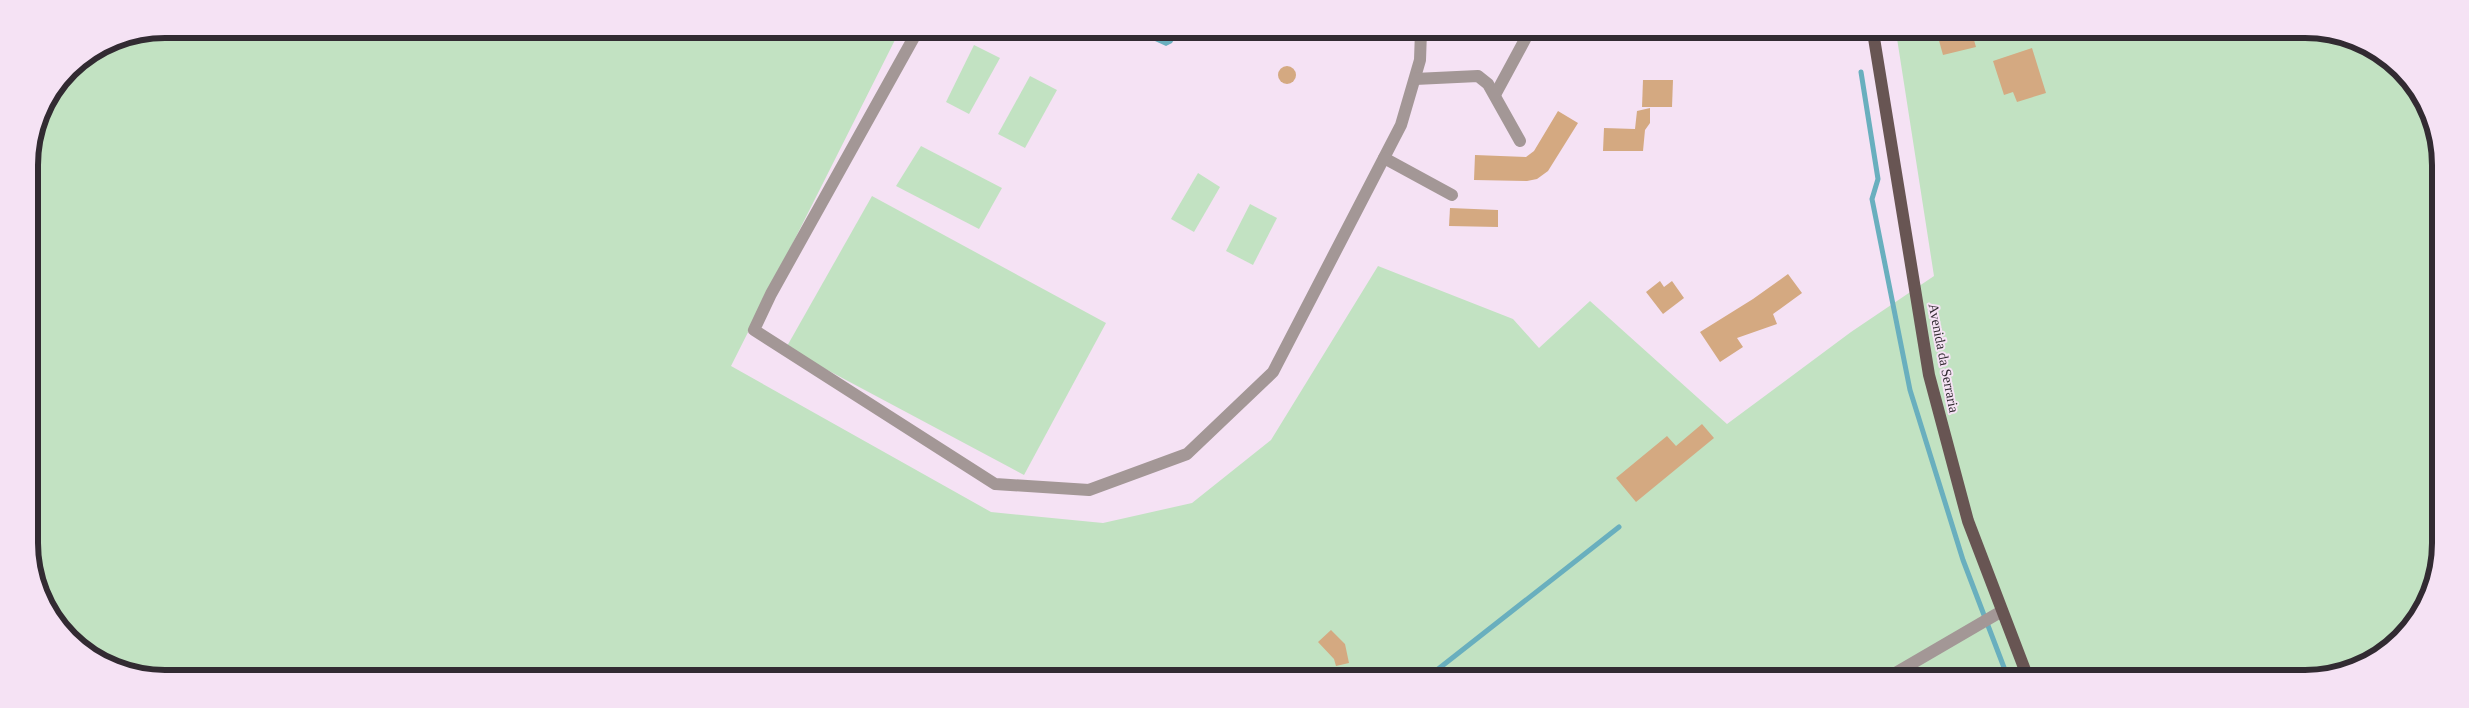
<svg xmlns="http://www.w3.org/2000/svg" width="2469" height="708" font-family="Georgia,serif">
<rect width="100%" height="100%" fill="#f5e2f4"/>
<g fill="#c2e2c2">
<path d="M164,29L900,30L731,366L991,512L1103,523L1192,503L1271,440L1378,266L1513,319L1539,348L1590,301L1727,424L1851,332L1934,276L1896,32L2340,33L2406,75L2438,138L2436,579L2418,619L2388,651L2313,679L129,675L63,633L31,570L29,156L39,112L69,68L113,39Z"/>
<path d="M974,45L1000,58L969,114L946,102Z"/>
<path d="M1030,76L1057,90L1025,148L998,134Z"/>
<path d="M921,146L1002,188L979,229L896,186Z"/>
<path d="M1198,173L1220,187L1194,232L1171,219Z"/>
<path d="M872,196L1106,323L1024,475L786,348Z"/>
<path d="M1250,204L1277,218L1253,265L1226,251Z"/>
</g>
<path fill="#69afbe" d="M1133,31H1179L1172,43L1166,46Z"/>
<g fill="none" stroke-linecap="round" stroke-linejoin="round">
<g stroke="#69afbe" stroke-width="5">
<path d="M1861,72L1878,179L1872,199L1910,390L1963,560L2008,678"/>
<path d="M1428,677L1619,527"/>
</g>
</g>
<g fill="#d4a981">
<path d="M1957,32L1972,33L1976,47L1943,55L1938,37Z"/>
<path d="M2032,48L2046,93L2017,102L2013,92L2004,95L1993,61Z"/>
<circle cx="1287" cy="75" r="9"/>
<path d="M1643,80H1673L1672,107H1642Z"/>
<path d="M1650,108V123L1645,130L1643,151H1603L1604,128L1635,129L1637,111Z"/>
<path d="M1558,111L1578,123L1548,171L1537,179L1527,181L1474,180L1475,155L1526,157L1534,151Z"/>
<path d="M1450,208L1498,210V227L1449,226Z"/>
<path d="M1788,274L1802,293L1773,314L1777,324L1737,338L1743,347L1720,362L1700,332L1753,299Z"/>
<path d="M1660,281L1664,287L1672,281L1684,298L1663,314L1646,292Z"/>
<path d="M1702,424L1714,438L1636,502L1616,478L1667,436L1676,446Z"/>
<path d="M1331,630L1345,644L1349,663L1336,666L1334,659L1318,642Z"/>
</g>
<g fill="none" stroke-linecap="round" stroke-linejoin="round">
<g stroke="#a39796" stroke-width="12">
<path d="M918,30L771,294L754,330L995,484L1089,490L1187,454L1273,372L1401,125L1420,60L1421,31"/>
<path d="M1415,79L1478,76L1488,84L1520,141"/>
<path d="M1495,95L1529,32"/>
<path d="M1384,158L1452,195"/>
<path d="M1887,678L2002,611"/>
</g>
<path stroke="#685553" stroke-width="12" d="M1873,32L1929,375L1968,521L2028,678"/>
</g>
<g text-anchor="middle" stroke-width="4" stroke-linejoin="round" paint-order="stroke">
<g font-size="14" fill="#322b32" stroke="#f5e2f4">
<text transform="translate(1944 358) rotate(79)" y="5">Avenida da Serraria</text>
</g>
</g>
<path d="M0 0H2469V708H0ZM165 38H2305A127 127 0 0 1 2432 165V543A127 127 0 0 1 2305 670H165A127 127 0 0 1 38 543V165A127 127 0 0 1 165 38Z" fill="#f5e2f4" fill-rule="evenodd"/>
<path fill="none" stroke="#322b32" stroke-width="6" d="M165 38H2305A127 127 0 0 1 2432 165V543A127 127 0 0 1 2305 670H165A127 127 0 0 1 38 543V165A127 127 0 0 1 165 38Z"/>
</svg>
